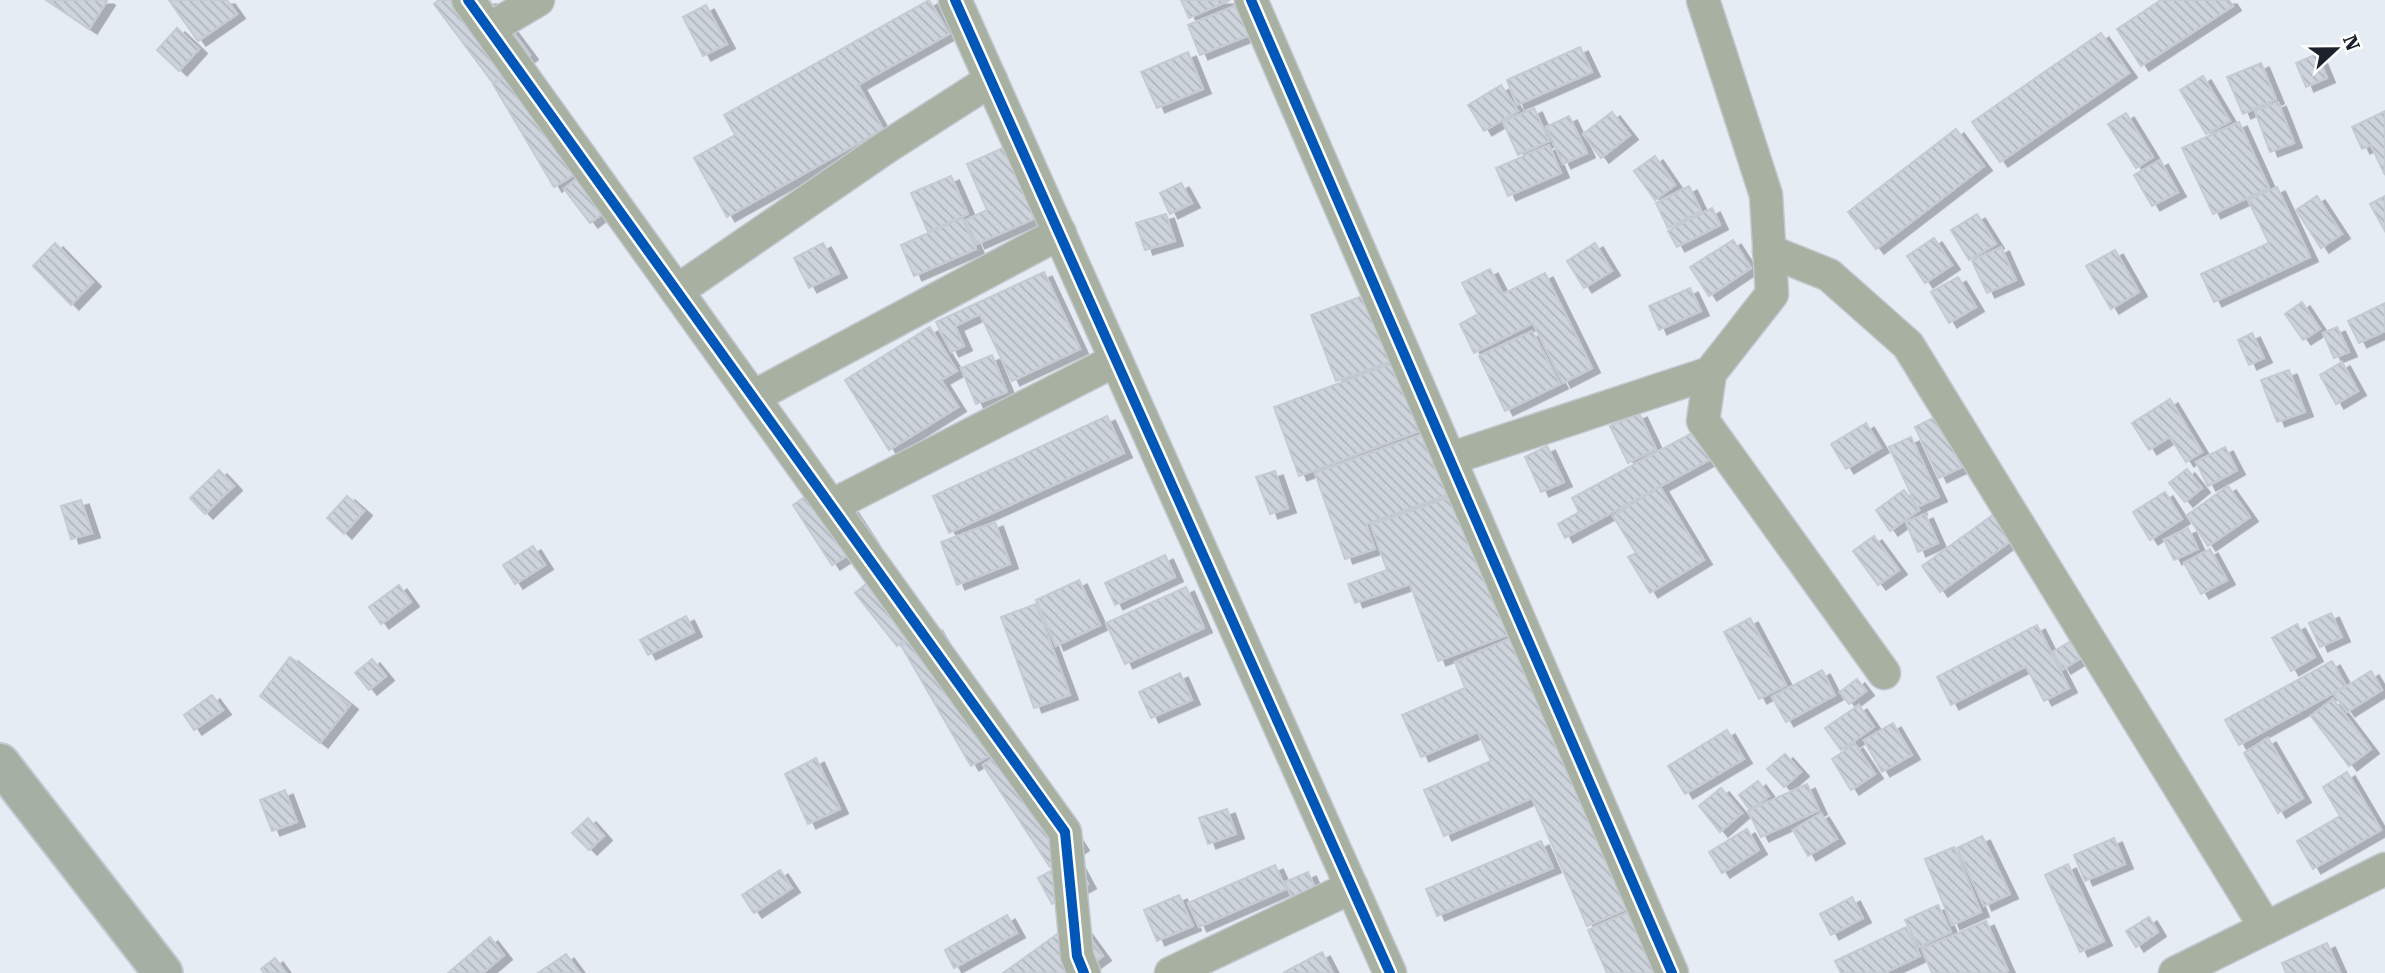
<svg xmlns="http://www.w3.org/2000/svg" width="2385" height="973" font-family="'Roboto Serif',serif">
<defs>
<pattern id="building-back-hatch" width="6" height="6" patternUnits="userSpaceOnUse" patternTransform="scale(1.75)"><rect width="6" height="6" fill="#ced4dc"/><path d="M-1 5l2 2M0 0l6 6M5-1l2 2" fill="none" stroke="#b0b6bd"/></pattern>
<filter id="shadow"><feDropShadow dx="8" dy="4.5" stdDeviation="0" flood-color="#0004"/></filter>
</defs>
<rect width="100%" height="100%" fill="#e6ecf4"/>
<g fill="url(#building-back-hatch)" stroke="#c5cbd3" stroke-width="2" filter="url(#shadow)">
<path d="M46,0H106L107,1L89,29Z"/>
<path d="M169,0H227L237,14L198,41Z"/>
<path d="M439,0H489L530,55L493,83L434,4Z"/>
<path d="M929,0L949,34L858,85L883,129L727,217L694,158L735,135L724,115Z"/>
<path d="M1181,0H1230L1189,18Z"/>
<path d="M2161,0H2229L2233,6L2141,66L2117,29Z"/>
<path d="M1247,1L1260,31L1200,55L1188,25Z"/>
<path d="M706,5L727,44L703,56L683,17Z"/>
<path d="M177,28L199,49L179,71L157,50Z"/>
<path d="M2101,33L2129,73L2000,162L1972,122Z"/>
<path d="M1580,47L1592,72L1517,105L1507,80Z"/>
<path d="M1188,52L1203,89L1157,108L1141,72Z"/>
<path d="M2317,54L2327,78L2306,87L2296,63Z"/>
<path d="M2261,63L2276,99L2243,114L2227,77Z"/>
<path d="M527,64L588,166L554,187L493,84Z"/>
<path d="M2203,76L2230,121L2206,134L2180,90Z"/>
<path d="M1501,85L1518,111L1484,131L1468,105Z"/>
<path d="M2278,102L2294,143L2270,152L2255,111Z"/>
<path d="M1534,108L1549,141L1518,155L1503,122Z"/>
<path d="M2385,111V175L2371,145L2362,149L2352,127Z"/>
<path d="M1612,112L1630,135L1601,158L1583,134Z"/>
<path d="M2126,113L2153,157L2136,168L2108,124Z"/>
<path d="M1569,116L1587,153L1563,164L1546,127Z"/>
<path d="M2239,122L2269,188L2213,214L2182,148Z"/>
<path d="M1956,129L1984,166L1876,249L1848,212Z"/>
<path d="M1549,145L1561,173L1508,196L1496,168Z"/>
<path d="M1007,146L1038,217L977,244L966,220L987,210L967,164Z"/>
<path d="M1655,156L1675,185L1655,200L1634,171Z"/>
<path d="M2160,160L2178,192L2152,206L2134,175Z"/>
<path d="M590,168L617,202L590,223L564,189Z"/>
<path d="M951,176L968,214L928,232L911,193Z"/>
<path d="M1181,183L1192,203L1170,214L1160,193Z"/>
<path d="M1689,186L1701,211L1668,228L1656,203Z"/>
<path d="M2277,187L2310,257L2214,302L2201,274L2269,243L2248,200Z"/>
<path d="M2317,196L2342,234L2321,248L2296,210Z"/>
<path d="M2385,196V231L2370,204Z"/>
<path d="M1712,208L1720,225L1677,247L1668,231Z"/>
<path d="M1166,214L1175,241L1145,250L1136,223Z"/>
<path d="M1977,214L1996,244L1969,260L1951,230Z"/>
<path d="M962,218L976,249L914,276L901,245Z"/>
<path d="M1934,238L1952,265L1925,283L1907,256Z"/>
<path d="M1733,240L1751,268L1709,296L1690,267Z"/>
<path d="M55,243L93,282L71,305L33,266Z"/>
<path d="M823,243L839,273L809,288L794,258Z"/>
<path d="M1595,243L1612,271L1584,288L1567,261Z"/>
<path d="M2001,247L2016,280L1987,293L1972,261Z"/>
<path d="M2115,250L2139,292L2111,309L2086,266Z"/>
<path d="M1490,269L1503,294L1545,273L1592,368L1563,383L1533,323L1474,353L1460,324L1478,314L1462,283Z"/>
<path d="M1044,272L1080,349L1012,381L980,314L955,326L964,346L951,352L936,322Z"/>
<path d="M1958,277L1976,307L1949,323L1931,292Z"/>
<path d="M1690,288L1701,311L1659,330L1649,306Z"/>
<path d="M1376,291L1401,358L1336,381L1311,315Z"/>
<path d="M2302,302L2320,329L2303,340L2285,314Z"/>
<path d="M2385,303V331L2359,343L2348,321Z"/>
<path d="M930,327L957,371L941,380L958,407L889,450L845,380Z"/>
<path d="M2337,327L2349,352L2334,358L2323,333Z"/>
<path d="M1532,331L1560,384L1505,411L1479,356Z"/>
<path d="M2252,333L2264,358L2249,365L2238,340Z"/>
<path d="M992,355L1007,392L976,404L961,368Z"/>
<path d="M1408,358L1433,426L1299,476L1274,407Z"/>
<path d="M2342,362L2358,391L2336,404L2320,375Z"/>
<path d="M2289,370L2305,412L2277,422L2261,380Z"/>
<path d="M2170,399L2202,452L2186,462L2170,437L2149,450L2132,423Z"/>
<path d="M1639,413L1656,449L1628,463L1610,426Z"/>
<path d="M1107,416L1124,453L949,533L933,496Z"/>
<path d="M1937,416L1962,467L1939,478L1915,427Z"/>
<path d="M1866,423L1881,448L1846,469L1831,444Z"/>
<path d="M1703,427L1718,455L1565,538L1558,524L1579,512L1572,498Z"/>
<path d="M1440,428L1461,490L1366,524L1375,549L1345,559L1315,473Z"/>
<path d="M1911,437L1939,497L1917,507L1889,447Z"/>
<path d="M1547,446L1564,482L1541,492L1525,457Z"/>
<path d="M2225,447L2237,470L2208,486L2196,462Z"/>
<path d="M2187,469L2202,488L2185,502L2169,483Z"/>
<path d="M219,470L234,486L205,514L190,498Z"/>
<path d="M1275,471L1288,508L1270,514L1256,477Z"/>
<path d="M831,479L871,540L832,565L793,505Z"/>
<path d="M2228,486L2250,517L2208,546L2187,515Z"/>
<path d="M1660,487L1704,560L1650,593L1628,557L1636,553L1613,516Z"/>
<path d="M1470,490L1521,630L1438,661L1410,584L1355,603L1348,584L1387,570L1371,525Z"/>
<path d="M1904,490L1919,510L1890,531L1876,510Z"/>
<path d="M2165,492L2182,519L2150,540L2133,512Z"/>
<path d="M347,496L364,511L344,534L327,518Z"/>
<path d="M81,500L92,533L71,539L61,506Z"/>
<path d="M1997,512L2015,538L1940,592L1922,566Z"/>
<path d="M1925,514L1938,543L1918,552L1906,522Z"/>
<path d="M995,522L1010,564L957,585L941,542Z"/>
<path d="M2188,528L2198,549L2174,560L2164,540Z"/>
<path d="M1874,536L1899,570L1878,585L1853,551Z"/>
<path d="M533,546L545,565L515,584L503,565Z"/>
<path d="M2210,549L2227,580L2201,594L2184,563Z"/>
<path d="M1165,555L1175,577L1115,605L1105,583Z"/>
<path d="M886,568L928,620L897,646L855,593Z"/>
<path d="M1079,580L1100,625L1056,646L1036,600Z"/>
<path d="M399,585L411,602L381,624L369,607Z"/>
<path d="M1186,587L1204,628L1125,664L1106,623Z"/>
<path d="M1036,604L1070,695L1034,708L1001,617Z"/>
<path d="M2331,613L2342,637L2320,647L2309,623Z"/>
<path d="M686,616L694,632L648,655L640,640Z"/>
<path d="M1750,618L1786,685L1759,699L1724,632Z"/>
<path d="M2297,624L2315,657L2291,671L2272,638Z"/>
<path d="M2037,625L2069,688L2044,701L2026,666L1951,705L1937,677Z"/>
<path d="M934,626L1004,747L971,766L901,645Z"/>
<path d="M1528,631L1645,901L1587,926L1532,798L1444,836L1424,790L1491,761L1478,732L1421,757L1402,715L1465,688L1455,662Z"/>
<path d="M2080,635L2091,652L2063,669L2053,652Z"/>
<path d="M290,657L350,705L320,743L260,696Z"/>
<path d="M372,659L386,676L369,690L355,673Z"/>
<path d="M2332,661L2346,686L2239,745L2225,720Z"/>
<path d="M1822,670L1835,695L1786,722L1772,697Z"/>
<path d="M2371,671L2382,690L2347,712L2334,694Z"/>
<path d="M1180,673L1192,700L1151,718L1139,692Z"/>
<path d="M1857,679L1866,691L1849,704L1840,692Z"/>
<path d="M212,695L223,710L194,730L184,715Z"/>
<path d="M2333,699L2371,749L2349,766L2311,716Z"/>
<path d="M1859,705L1874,727L1841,750L1825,728Z"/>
<path d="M1893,723L1912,755L1882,772L1864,740Z"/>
<path d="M1727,730L1744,759L1685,794L1668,766Z"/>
<path d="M2268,738L2303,798L2278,813L2244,753Z"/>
<path d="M1015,744L1081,846L1050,867L983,765Z"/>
<path d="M1855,744L1875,774L1851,790L1832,759Z"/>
<path d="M1785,754L1801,772L1784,787L1767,769Z"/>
<path d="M816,758L840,809L808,824L785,774Z"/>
<path d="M2347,772L2381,830L2313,869L2297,841L2340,816L2323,787Z"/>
<path d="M1758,781L1769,796L1750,810L1739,795Z"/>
<path d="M1807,784L1819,810L1761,837L1748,811Z"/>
<path d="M1721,788L1742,813L1720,832L1699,806Z"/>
<path d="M285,790L297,822L272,831L260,800Z"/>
<path d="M1227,809L1236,834L1208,844L1199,818Z"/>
<path d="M1821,813L1837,839L1808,856L1793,830Z"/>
<path d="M588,818L604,836L589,850L572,833Z"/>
<path d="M1747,829L1759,850L1722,873L1709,852Z"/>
<path d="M1982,836L2010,894L1984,906L1957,848Z"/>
<path d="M2114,838L2125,864L2085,881L2074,855Z"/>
<path d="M1541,841L1553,868L1437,916L1426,889Z"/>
<path d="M1954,847L1981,912L1952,925L1925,859Z"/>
<path d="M1074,858L1088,884L1052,904L1038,878Z"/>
<path d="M2068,864L2104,941L2080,952L2045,875Z"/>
<path d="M1275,865L1286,889L1199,927L1188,903Z"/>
<path d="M780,870L792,888L754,913L742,895Z"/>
<path d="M1308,872L1319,897L1296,907L1285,882Z"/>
<path d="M1179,895L1193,926L1157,941L1144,910Z"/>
<path d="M1852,897L1863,918L1831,935L1820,914Z"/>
<path d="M1647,904L1676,973H1607L1588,930Z"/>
<path d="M1938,905L1951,932L1919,947L1905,920Z"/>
<path d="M1007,915L1017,933L954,968L945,950Z"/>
<path d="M2149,917L2158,932L2136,947L2126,931Z"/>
<path d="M1077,920L1103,956L1080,973H1003Z"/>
<path d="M1986,921L2008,971L2003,973H1932L1922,949Z"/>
<path d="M1906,927L1920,956L1884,973H1841L1835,961Z"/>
<path d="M490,937L504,955L483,973H448Z"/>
<path d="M2327,943L2340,972L2286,973L2282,963Z"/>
<path d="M1322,952L1333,973H1283Z"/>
<path d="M566,954L580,973H538Z"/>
<path d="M275,958L286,973H264L261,969Z"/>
</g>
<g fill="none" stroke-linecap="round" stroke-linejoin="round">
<g stroke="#c2c8cf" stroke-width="35">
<g id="minor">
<path d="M468,0L1065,832L1077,956L1084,973"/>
<path d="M955,0L1390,973"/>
<path d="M1251,0L1672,973"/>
<path d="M1703,0L1766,195L1772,294L1710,373L1703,421L1884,673"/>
<path d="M489,29L538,0"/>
<path d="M1769,251L1829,275L1908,345L2266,928"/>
<path d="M677,291L885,148L991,80"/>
<path d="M753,397L1060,233"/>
<path d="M1449,459L1710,373"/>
<path d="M831,506L1116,360"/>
<path d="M1171,973L1352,887"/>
<path d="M2175,973L2385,869"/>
</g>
</g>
<g stroke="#c2c8cf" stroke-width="42">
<path id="highway" d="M0,763L163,973"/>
</g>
<use href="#minor" stroke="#a7b0a1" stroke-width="32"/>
<use href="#highway" stroke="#a6afa4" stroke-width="38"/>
<g stroke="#fff" stroke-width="15">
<g id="cycleway">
<path d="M468,0L1065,832L1077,956L1084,973"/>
<path d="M955,0L1390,973"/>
<path d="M1251,0L1672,973"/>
</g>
</g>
<use href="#cycleway" stroke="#0057b8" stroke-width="10"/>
</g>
<g transform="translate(2336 49) rotate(68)" stroke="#ffffff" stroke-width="5" paint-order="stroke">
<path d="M0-5L12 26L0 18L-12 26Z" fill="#1c222b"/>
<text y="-10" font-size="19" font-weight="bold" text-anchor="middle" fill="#1c222b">N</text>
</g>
</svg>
